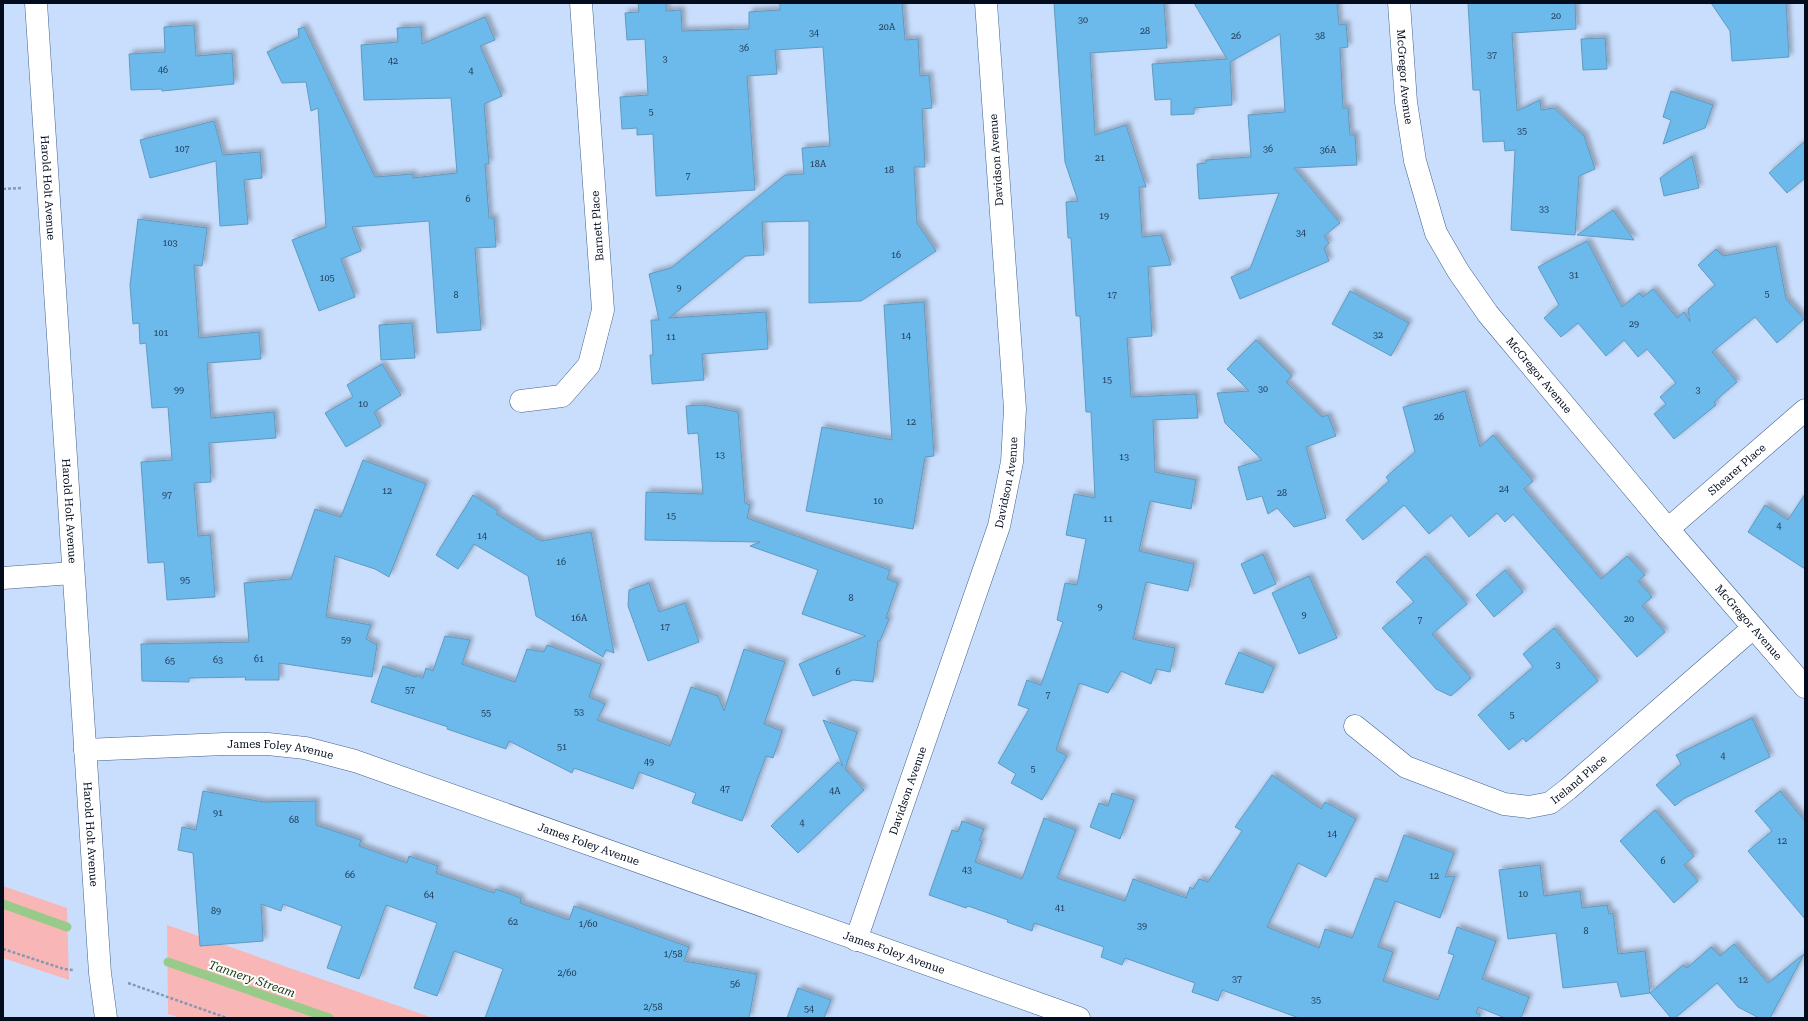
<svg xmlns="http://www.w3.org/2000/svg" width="1808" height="1021" font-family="'Roboto Serif',serif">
<defs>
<filter id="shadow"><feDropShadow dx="3.5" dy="-3.5" stdDeviation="2" flood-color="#0004"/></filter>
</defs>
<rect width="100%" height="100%" fill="#c9defd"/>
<g fill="#f9b6b6">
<path d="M3,886L67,908L69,980L3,958Z"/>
<path d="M167,925L433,1018H180L168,1014Z"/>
</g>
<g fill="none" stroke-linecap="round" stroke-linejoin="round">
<g stroke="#98cb89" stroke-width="9">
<path d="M3,904L67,927"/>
<path d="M168,962L329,1018"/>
</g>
</g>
<g fill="#6cb9eb" stroke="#629abf" filter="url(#shadow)">
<path d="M638,3H666V11L681,10L682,31L749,29V12L780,10V3H902L905,40L918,39L920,76L929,75L932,108L922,109L925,167H914L917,223L936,251L861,301L809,303V221L762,222L764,255L745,256L669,318L766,312L768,349L702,354L704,380L652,384L650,355H653L651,320H659L649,274L671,268L785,175L804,174L802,148L830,146L823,47L775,50L777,74L747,76L755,190L656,196L653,134L637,135V128L622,129L620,97L648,95L645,39L627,40L625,13L639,12Z"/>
<path d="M1054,3H1164L1167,48L1090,53L1095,135L1126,125L1146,187H1139L1142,237L1161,235L1171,265L1148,267L1152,336L1127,338L1131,397L1196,394L1198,418L1153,420L1155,472L1196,480L1191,509L1150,501L1139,551L1194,564L1188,591L1146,582L1133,639L1175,648L1170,672L1156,669L1151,684L1121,671L1108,693L1079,683L1056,750L1067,756L1042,800L1011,783L1016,774L998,763L1029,709L1018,705L1027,680L1041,685L1063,622L1057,620L1065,583L1077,585L1086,539L1066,535L1074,494L1095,498L1091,412H1086L1080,316H1076L1071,238H1068L1066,202L1078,201L1065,162Z"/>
<path d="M1194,3H1337L1339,25L1346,24L1348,47L1340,48L1343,108H1348L1350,135H1355L1357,165L1294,168L1340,223L1324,236L1329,243L1324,248L1329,261L1240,299L1231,277L1250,269L1279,193L1199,199L1197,164L1206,163V160L1251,157L1248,115L1285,112L1280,34L1230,62L1232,105L1194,108V114L1171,115V99L1155,100L1152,64L1227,59Z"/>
<path d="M1468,3H1575L1576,29L1512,33L1517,111L1540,100L1541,110L1554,108L1584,136L1595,169L1579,176L1575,235L1511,230L1515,150L1505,151L1504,141L1483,142L1480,90H1473Z"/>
<path d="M1711,3H1786L1789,57L1732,61L1730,31Z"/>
<path d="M485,17L495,40L480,46L502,96L484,104L489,164H485L489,218H494L496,247L475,248L481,330L437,333L429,221L352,227L361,251L341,259L355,297L319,311L292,240L326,227L318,108L311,111L306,82L282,83L267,52L299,37L298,29L304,27L375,177L413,174V178L457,173L451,98L364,100L361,45L398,42L397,28L421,27L422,44Z"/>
<path d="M194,25L196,56L232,53L234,84L162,91V89L131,90L129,54L165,52L164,27Z"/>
<path d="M1605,38L1607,69L1583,70L1581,39Z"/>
<path d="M1671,91L1713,105L1705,128L1663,144L1671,120L1663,117Z"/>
<path d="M214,121L223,155L260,152L262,178L244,180L248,224L220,226L216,161L150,178L140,140Z"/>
<path d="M1805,141V178L1787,193L1769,173Z"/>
<path d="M1692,156L1699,188L1664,196L1660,178Z"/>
<path d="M1613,210L1634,240L1577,235Z"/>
<path d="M138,219L207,228L202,266L194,265L199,338L259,332L261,359L207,363L211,418L274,412L276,438L209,443L211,482L194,483L198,536L210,535L215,597L167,600L164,562L148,563L141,462L172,460L168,407L152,408L146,343L140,344L139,323L133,324L130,285Z"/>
<path d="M1587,241L1622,307L1639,293L1643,297L1653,289L1677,318L1684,312L1690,322L1688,309L1715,285L1698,265L1716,249L1723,256L1776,246L1786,299L1804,319L1777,343L1755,317L1712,352L1737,382L1714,402L1716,405L1674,439L1654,414L1666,404L1660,397L1676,383L1647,349L1638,357L1624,340L1606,356L1578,323L1561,337L1544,318L1559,305L1538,267Z"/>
<path d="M1350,291L1409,323L1391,356L1332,324Z"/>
<path d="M924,302L934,456L925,457L913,529L806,511L822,427L892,440L884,305Z"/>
<path d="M412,323L415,358L381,360L379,325Z"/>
<path d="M1256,340L1292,376L1286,382L1322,417L1328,415L1336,436L1306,447L1326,518L1294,527L1277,508L1268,514L1262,496L1247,500L1238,467L1262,460L1225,423L1217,393L1249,391L1227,369Z"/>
<path d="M382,364L401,395L374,412L381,426L346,447L325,413L353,397L347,385Z"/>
<path d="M1465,391L1480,447L1493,435L1533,481L1524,489L1601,579L1627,556L1645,575L1638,581L1652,597L1642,606L1665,632L1637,657L1513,514L1505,522L1497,513L1469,537L1451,515L1429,534L1404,505L1363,540L1346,520L1389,481L1386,477L1415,452L1403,407Z"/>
<path d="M702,405L738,412L745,503L750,505L747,518L890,570L887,579L898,583L886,618L889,619L880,641H878L873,682L853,680L813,696L799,664L866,636L802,614L818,570L750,546L760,542L645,540L646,492L703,494L698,433L688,434L686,406Z"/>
<path d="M363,460L426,484L389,577L375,569L335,556L326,617L371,625L366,639L377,645L372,677L279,663V680H245L246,677L189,678V682L142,681L141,644L249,642L244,583L291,579L315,509L341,517Z"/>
<path d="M1805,494V569L1748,532L1765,505L1788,520Z"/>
<path d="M473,495L498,511L496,514L541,541L591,532L614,653L606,650L603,657L536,616L528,576L474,544L458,569L436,555Z"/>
<path d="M1263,554L1276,584L1254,594L1241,564Z"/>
<path d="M1425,556L1467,604L1432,634L1471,678L1451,696L1436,689L1382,628L1414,602L1396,582Z"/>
<path d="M1505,570L1523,592L1494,617L1476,595Z"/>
<path d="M1309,576L1337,638L1299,654L1272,593Z"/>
<path d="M649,583L659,612L685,603L699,642L648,661L628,606L629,590Z"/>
<path d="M1554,628L1598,681L1526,742L1523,738L1509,750L1478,715L1533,667L1523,654Z"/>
<path d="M445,636L470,640L462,664L515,682L527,649L544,652L547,645L601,664L589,697L605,704L597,720L670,746L691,687L718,696L724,711L744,649L785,662L764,724L782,731L773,758L766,756L742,821L692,803L696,793L639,772L633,789L574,768L572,773L509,741L506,749L447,729L448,727L371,702L383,666L416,677L417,675L423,678L426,668L433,671Z"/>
<path d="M1239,652L1274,667L1263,693L1225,684Z"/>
<path d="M1752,718L1770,757L1683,799L1675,806L1656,785L1681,764L1676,755Z"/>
<path d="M823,720L857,732L845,769L864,790L798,853L771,826L838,762L843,766Z"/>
<path d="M1272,775L1321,809L1325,802L1356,819L1326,877L1298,863L1267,927L1319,948L1325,929L1352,938L1375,878L1387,882L1404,835L1454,853L1445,877L1455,876L1440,918L1395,901L1378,947L1393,952L1383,981L1438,1000L1454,955L1448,953L1457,927L1496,941L1482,979L1529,997L1521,1018H1505L1478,1007L1476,1013L1480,1014V1018H1299L1222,990L1218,1001L1192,992L1195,983L1125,958L1122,965L1101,957L1104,947L1034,923L1032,931L1007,922L1008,920L968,906L966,908L929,895L952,830L958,832L962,821L984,829L979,840L982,841L975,862L1022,879L1044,818L1076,830L1057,878L1125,901L1133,879L1186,898L1190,887L1193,889L1199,879L1208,882L1242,831L1235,827Z"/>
<path d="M203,791L263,802L316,801V825L361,840L359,846L407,863L409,856L438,866L436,873L494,893L496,889L521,898L520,903L569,920L574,906L689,947L684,961L757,974L749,1018H485L503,969L454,951L437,996L414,988L437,923L386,905L359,979L327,968L342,926L283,904L281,911L261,904L263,941L200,946L193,853L178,850L182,827L196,830Z"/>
<path d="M1780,791L1805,821V919L1748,851L1772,831L1755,811Z"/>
<path d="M1112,793L1134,800L1120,839L1090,827L1099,803L1108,806Z"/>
<path d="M1655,810L1694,856L1684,865L1698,881L1674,903L1620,841Z"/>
<path d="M1540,865L1544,896L1580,891L1582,908L1607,905L1609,914L1613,913L1618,954L1645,951L1650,993L1683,965L1687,968L1711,947L1720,956L1734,944L1768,983L1804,954L1770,1018H1759L1738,1007L1717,983L1675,1018H1671L1650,993L1621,997L1617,982L1563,988L1556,933L1508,939L1499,870Z"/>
<path d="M798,988L831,1000L824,1018H787Z"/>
</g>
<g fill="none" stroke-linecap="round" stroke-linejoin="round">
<g stroke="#43618e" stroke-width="23">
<g id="minor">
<path id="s1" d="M36,3L100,973L106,1018"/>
<path id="s2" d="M1399,3L1406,102L1415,161L1436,233L1458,271L1488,314L1668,529L1805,687"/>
<path d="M521,401L562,396L589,365L603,310L581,3"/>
<path id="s3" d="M1668,529L1805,410"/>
<path d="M3,578L73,573"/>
<path id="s4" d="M1355,726L1406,767L1504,804L1529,807L1550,803L1568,789L1753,628"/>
<path id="s5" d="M85,750L224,744H268L305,748L355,761L1079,1018"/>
<path id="s6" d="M856,940L999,526L1012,462L1015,409L986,3"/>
</g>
</g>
<g stroke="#8798b2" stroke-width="2.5" stroke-dasharray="3 2" stroke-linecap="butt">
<path d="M3,189L21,188"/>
<path d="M3,949L64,969L73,970"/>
<path d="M128,983L227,1018"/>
</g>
<use href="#minor" stroke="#fff" stroke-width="22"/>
</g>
<g text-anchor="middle" stroke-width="4" stroke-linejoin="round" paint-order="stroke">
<g font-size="9" fill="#1d3750">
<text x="1556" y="19">20</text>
<text x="1083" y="23">30</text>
<text x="887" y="30">20A</text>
<text x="1145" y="34">28</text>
<text x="814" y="36">34</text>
<text x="1236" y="39">26</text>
<text x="1320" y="39">38</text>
<text x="744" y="51">36</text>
<text x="1492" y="58">37</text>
<text x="665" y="62">3</text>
<text x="393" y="64">42</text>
<text x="163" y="73">46</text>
<text x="471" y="74">4</text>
<text x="651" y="115">5</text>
<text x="1522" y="134">35</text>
<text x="182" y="152">107</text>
<text x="1268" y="152">36</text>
<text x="1328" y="153">36A</text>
<text x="1100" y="161">21</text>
<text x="818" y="167">18A</text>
<text x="889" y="173">18</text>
<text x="688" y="179">7</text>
<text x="468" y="202">6</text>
<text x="1544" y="212">33</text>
<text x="1104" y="219">19</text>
<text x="1301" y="236">34</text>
<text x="170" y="246">103</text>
<text x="896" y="258">16</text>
<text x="1574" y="278">31</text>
<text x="327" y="281">105</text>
<text x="679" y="291">9</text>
<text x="1767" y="297">5</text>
<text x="456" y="298">8</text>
<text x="1112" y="298">17</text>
<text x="1634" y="327">29</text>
<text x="161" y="336">101</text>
<text x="1378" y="338">32</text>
<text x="906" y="339">14</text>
<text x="671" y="340">11</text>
<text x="1107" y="383">15</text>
<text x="1263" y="392">30</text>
<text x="179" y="393">99</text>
<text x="1698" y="393">3</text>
<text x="363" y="407">10</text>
<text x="1439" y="420">26</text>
<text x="911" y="425">12</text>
<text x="720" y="458">13</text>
<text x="1124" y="460">13</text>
<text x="1504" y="492">24</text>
<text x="387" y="494">12</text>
<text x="1282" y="496">28</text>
<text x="167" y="498">97</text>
<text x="878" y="504">10</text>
<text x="671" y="519">15</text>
<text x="1108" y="522">11</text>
<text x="1779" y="529">4</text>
<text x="482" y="539">14</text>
<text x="561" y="565">16</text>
<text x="185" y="583">95</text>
<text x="851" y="601">8</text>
<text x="1100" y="610">9</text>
<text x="1304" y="618">9</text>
<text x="579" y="621">16A</text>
<text x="1629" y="622">20</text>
<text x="1420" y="623">7</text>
<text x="665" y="630">17</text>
<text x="346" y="643">59</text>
<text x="259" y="662">61</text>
<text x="218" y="663">63</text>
<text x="170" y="664">65</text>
<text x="1558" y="668">3</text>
<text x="838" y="675">6</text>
<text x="410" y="693">57</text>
<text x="1048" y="698">7</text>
<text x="579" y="715">53</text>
<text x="486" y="716">55</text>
<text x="1512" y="718">5</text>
<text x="562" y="750">51</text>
<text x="1723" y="759">4</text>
<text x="649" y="765">49</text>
<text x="1033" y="772">5</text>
<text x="725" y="792">47</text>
<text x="835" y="794">4A</text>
<text x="218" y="816">91</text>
<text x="294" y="823">68</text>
<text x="802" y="826">4</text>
<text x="1332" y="837">14</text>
<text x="1782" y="844">12</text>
<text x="1663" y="864">6</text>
<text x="967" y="873">43</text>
<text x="350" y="878">66</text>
<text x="1434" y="879">12</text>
<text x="1523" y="897">10</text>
<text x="429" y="898">64</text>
<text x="1060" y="911">41</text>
<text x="216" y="914">89</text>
<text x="513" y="925">62</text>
<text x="588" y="927">1/60</text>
<text x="1142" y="929">39</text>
<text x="1586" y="934">8</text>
<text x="673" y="957">1/58</text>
<text x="567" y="976">2/60</text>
<text x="1237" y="982">37</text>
<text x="1743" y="983">12</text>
<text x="735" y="987">56</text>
<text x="1316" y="1003">35</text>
<text x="653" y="1010">2/58</text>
<text x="809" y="1012">54</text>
</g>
<g font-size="11" fill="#030c1d" stroke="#fdfdfd">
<text dy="4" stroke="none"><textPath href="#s2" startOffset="74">McGregor Avenue</textPath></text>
<text transform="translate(996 160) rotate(-94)" y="4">Davidson Avenue</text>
<text dy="4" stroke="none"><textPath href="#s1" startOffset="185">Harold Holt Avenue</textPath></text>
<text transform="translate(597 226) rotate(-94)" y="4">Barnett Place</text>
<text dy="4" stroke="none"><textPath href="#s2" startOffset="410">McGregor Avenue</textPath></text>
<text dy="4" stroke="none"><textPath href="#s3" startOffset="91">Shearer Place</textPath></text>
<text dy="4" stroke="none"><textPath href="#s6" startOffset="482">Davidson Avenue</textPath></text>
<text dy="4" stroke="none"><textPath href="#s1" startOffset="509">Harold Holt Avenue</textPath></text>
<text dy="4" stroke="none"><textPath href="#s2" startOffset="734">McGregor Avenue</textPath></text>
<text dy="4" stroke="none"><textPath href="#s5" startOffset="196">James Foley Avenue</textPath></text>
<text dy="4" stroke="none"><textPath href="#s4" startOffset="254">Ireland Place</textPath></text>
<text dy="4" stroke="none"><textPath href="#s6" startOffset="158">Davidson Avenue</textPath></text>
<text dy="4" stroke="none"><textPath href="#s1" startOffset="833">Harold Holt Avenue</textPath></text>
<text dy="4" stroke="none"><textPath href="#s5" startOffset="520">James Foley Avenue</textPath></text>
<text dy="4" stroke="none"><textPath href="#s5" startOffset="844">James Foley Avenue</textPath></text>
</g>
<g font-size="12" font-style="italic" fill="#153609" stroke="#fdfdfd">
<text transform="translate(252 979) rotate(19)" y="4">Tannery Stream</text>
</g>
</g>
<rect width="1808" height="1021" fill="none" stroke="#030c1d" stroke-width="8"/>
</svg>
